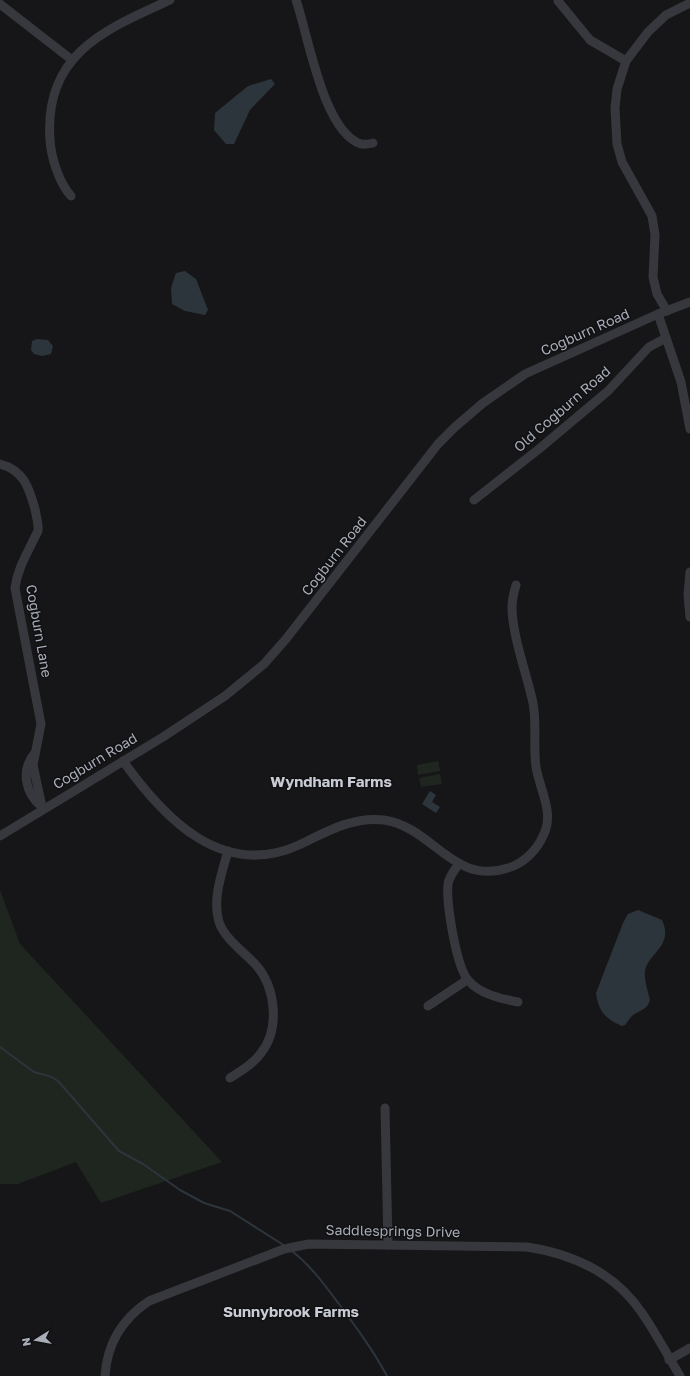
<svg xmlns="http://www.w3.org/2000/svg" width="690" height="1376" font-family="'Golos Text',sans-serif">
<rect width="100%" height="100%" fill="#161618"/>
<g fill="#1e261f">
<path d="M438,761L440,771L418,775L417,765Z"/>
<path d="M440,774L442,784L421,787L419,778Z"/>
<path d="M0,890L20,944L222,1162L101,1203L76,1162L18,1184H0Z"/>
</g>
<g fill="#2c353c">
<path d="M271,79L275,84L250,110L234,144H226L214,130L215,113L248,86Z"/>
<path d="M185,271L196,279L208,310L205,315L185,311L172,304L171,288L176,273Z"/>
<path d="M37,339L48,340L53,346L51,354L42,356L34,354L31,350L32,341Z"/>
<path d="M430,791L436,795L432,802L440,807L436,813L422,804Z"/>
<path d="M638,910L662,920C674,946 648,953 645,971C644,980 648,991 650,1000C647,1011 638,1010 631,1017C629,1019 627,1023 625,1025L622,1026C605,1019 598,1010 596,993L623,923L628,914Z"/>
</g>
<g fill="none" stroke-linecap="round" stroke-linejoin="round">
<g stroke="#2c353c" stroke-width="2">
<path d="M0,1047L34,1072L52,1077L59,1082L119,1151L143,1164L180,1190L204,1203L230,1211L285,1246"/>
<path d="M292,1251C311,1266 324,1284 339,1304C356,1327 373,1350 387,1376"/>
</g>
<g stroke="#37383d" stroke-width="9">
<path d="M296,0C308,34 323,132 361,144C365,145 369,144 373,143"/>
<path d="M558,1L590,40L626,61"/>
<path d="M0,4L72,60"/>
<path d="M71,196C59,183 51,157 50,140C44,54 104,30 170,0"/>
<path d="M667,311L657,294L653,277L655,235L652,216L622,162L617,144L615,108L617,89L626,61L648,32L666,15L690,3"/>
<path d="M658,314L681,382L690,429"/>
<path d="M0,464C24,470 29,488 35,509C36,516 39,524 38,531C36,535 33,540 31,545C24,559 17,572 15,588L41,724L33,765L42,807"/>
<path d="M474,500L539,449L608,391L649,347L666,338"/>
<path d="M690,572L688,595L690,617"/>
<path d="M34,754C21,770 25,793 41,806"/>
<path d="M123,761C164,818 222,880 299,845C326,832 353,816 384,820C433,827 453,886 508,868C523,864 537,850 543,836C555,813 540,791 536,767C533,746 537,724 533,703C527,675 512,635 512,607C512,600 514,592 516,585"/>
<path d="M0,836L163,737L225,696L264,664L286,639L438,444L455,427L483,403L525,374L658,314L690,302"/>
<path d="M228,851C222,873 212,899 219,922C224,938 245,953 256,965C276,988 280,1029 261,1053C253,1064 241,1071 230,1078"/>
<path d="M458,865C454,871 449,877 448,884C446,902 456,966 468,980C479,994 502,999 518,1002"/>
<path d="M428,1006L467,980"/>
<path d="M385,1108L388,1245"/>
<path d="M669,1360L690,1348"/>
<path d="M105,1376C107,1343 122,1319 149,1301L284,1249L309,1244L527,1247C573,1254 615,1273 642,1313C656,1333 667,1355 680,1376"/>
</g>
</g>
<g text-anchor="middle" stroke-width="3" stroke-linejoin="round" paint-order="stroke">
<g font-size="14" fill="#a8adb8" stroke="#111113">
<text transform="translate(585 332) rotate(-24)" y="5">Cogburn Road</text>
<text transform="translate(562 409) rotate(-41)" y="5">Old Cogburn Road</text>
<text transform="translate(334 556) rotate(-52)" y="5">Cogburn Road</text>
<text transform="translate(39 631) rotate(80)" y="5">Cogburn Lane</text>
<text transform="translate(95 761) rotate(-31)" y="5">Cogburn Road</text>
<text transform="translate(393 1231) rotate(1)" y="5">Saddlesprings Drive</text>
</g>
<g font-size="15" font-weight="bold" fill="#c9ccd4" stroke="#111113">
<text x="331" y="787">Wyndham Farms</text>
<text x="291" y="1317">Sunnybrook Farms</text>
</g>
</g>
<g transform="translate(36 1340) rotate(259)" stroke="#111113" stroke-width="3" paint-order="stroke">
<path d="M0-3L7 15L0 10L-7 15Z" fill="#a8adb8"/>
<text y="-6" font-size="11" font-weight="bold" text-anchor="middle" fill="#a8adb8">N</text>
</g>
</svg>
